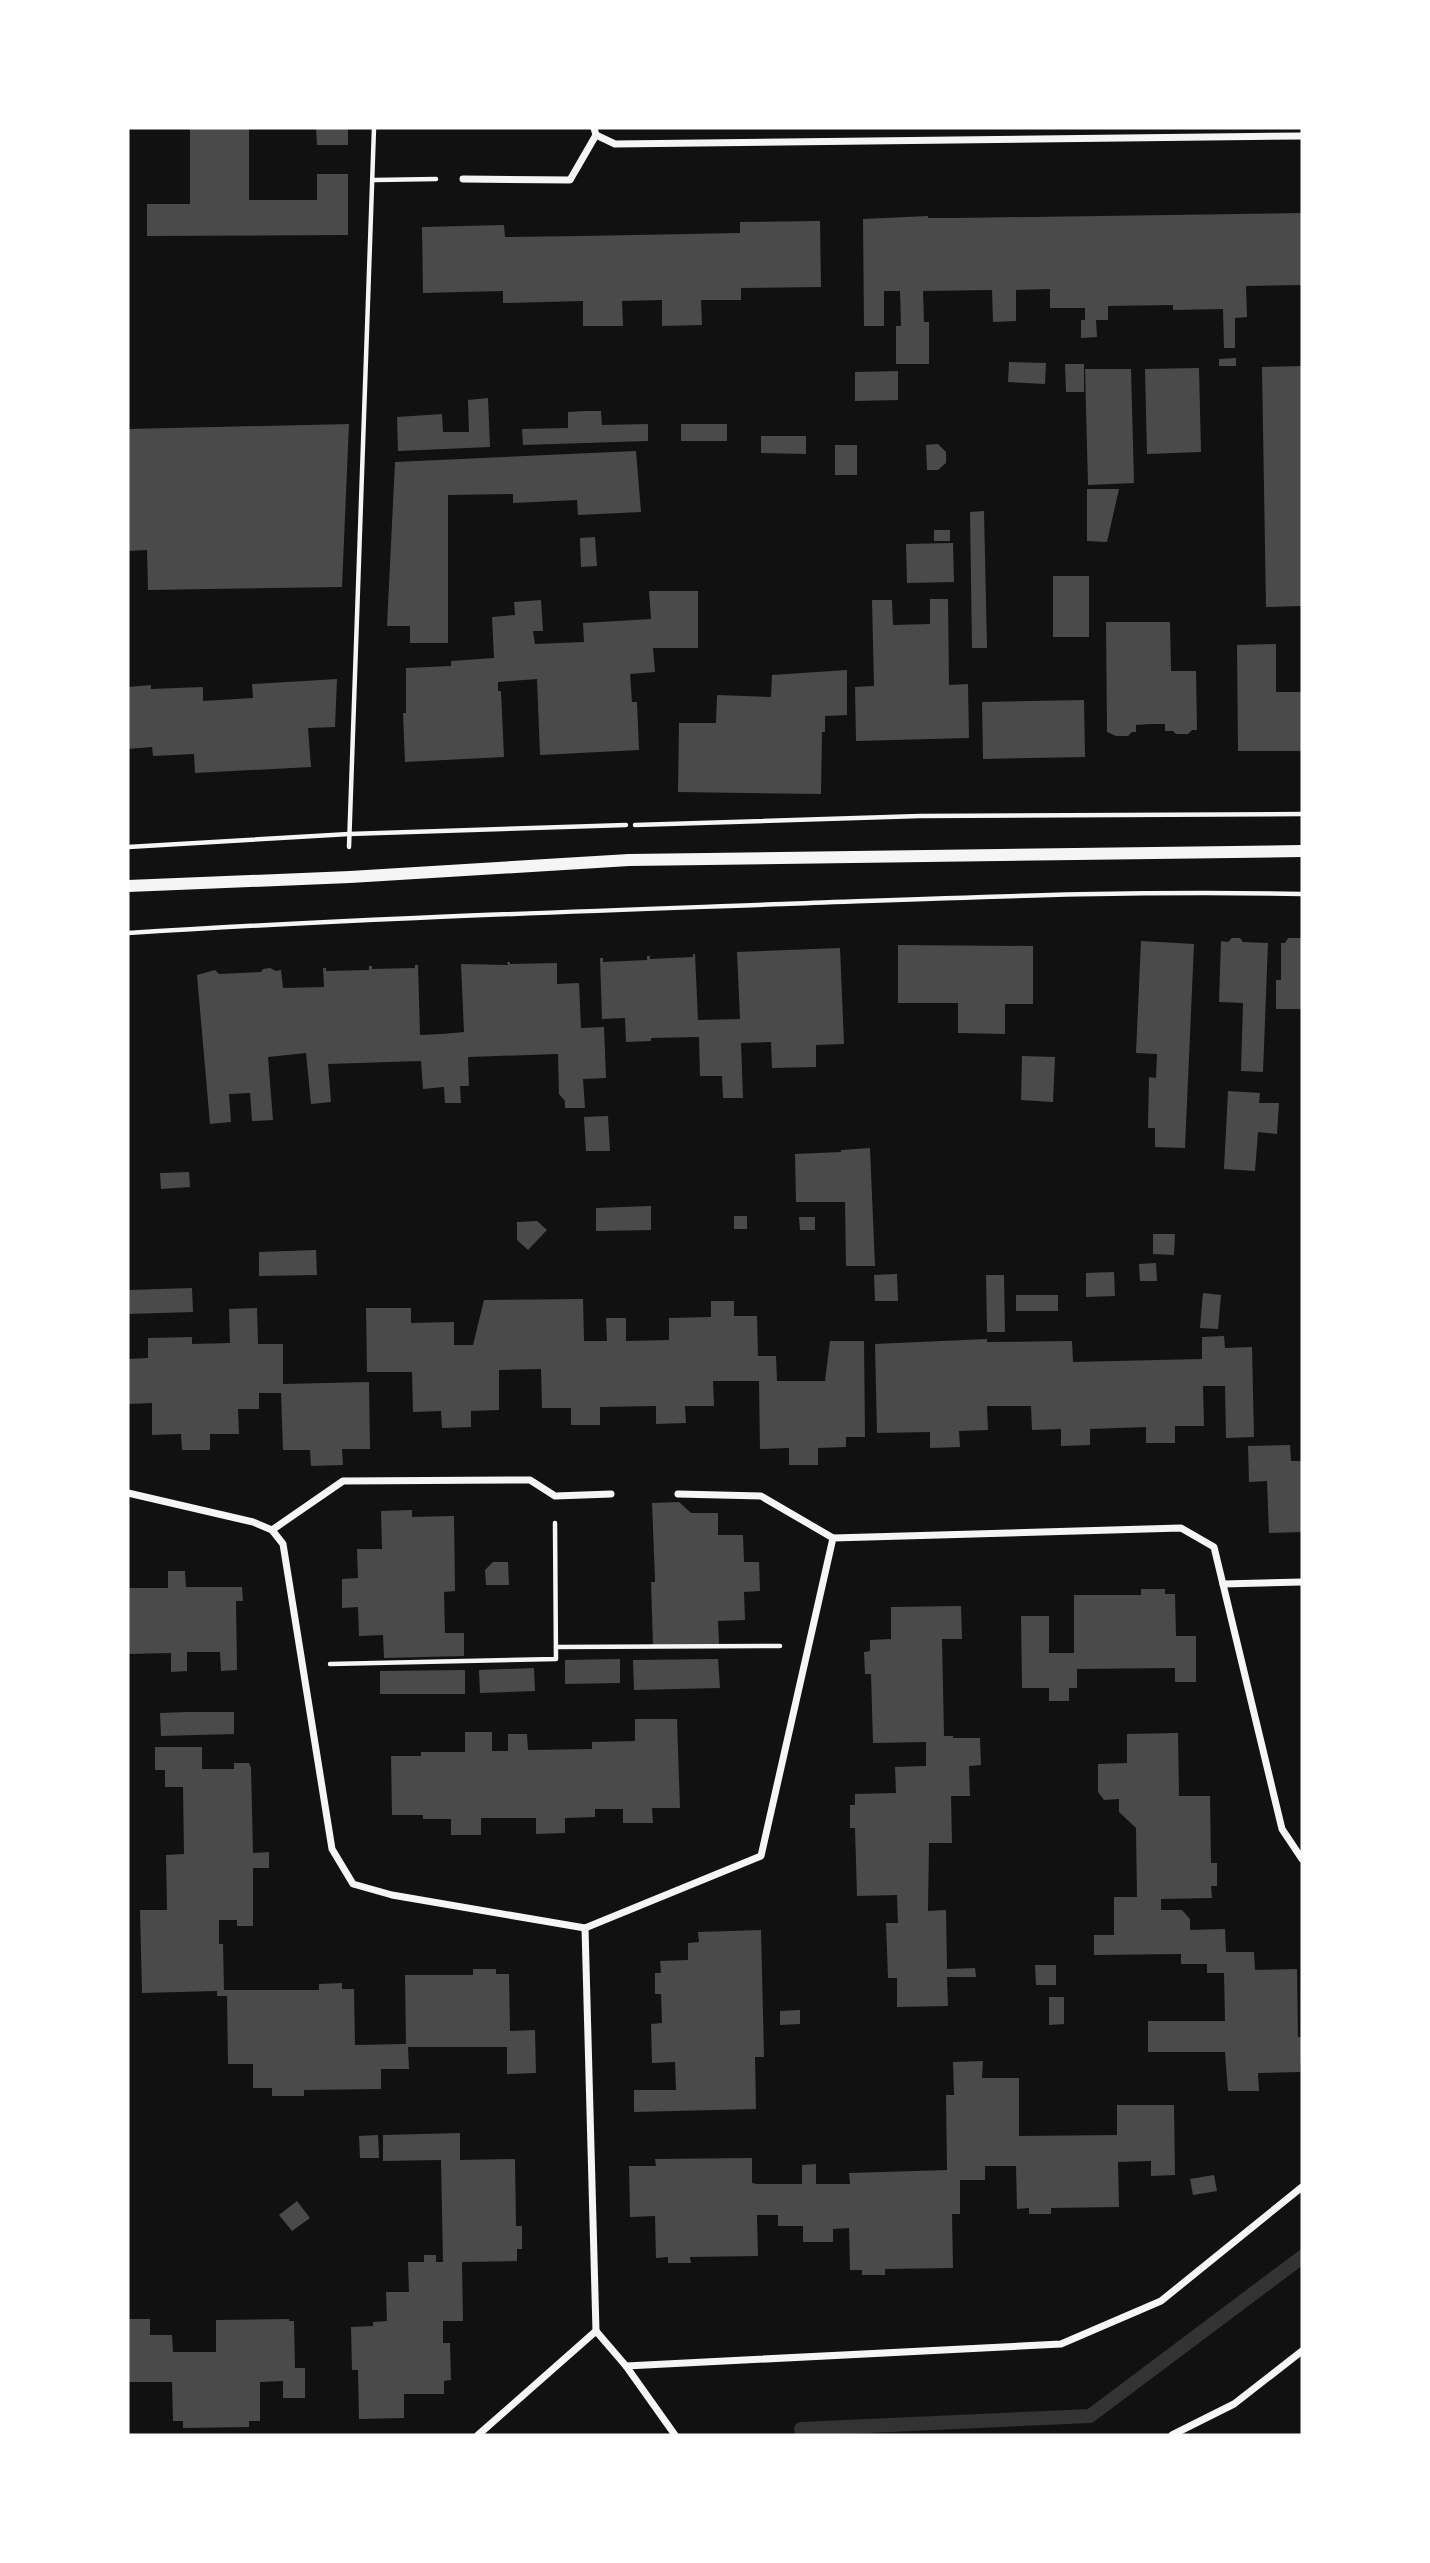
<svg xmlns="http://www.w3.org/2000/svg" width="1430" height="2563" font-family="'Work Sans',sans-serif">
<rect width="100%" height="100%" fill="#111"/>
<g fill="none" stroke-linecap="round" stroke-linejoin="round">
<path stroke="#333" stroke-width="14" d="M801,2429L1090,2416L1302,2257"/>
</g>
<g fill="#4a4a4a">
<path d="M190,128H249V200H317V174H348V235L147,236V204H190Z"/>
<path d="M316,128H348V145H317Z"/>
<path d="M1302,213V285L1246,286L1247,317L1235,318V348H1224L1223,309L1173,310V305L1108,306V320H1096L1097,337L1081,338V320H1085V308H1050V289L1016,290V321L993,322L992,290L923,291L924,322H929V364H896V326H901L900,291H884V326H864L863,219L928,216V218H957Z"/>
<path d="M820,221L821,287L741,288V300H701L702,325L662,326V300L622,301L623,326H583V301L503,303V291L423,293L422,227L504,225L505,237L582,236L740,233V222Z"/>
<path d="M1236,358V366H1219V359Z"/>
<path d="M1009,362L1046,363L1045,384L1008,382Z"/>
<path d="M1065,364H1084V392H1066Z"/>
<path d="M1302,366V606L1266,607L1262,367Z"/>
<path d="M1199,368L1201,452L1147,454L1145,369Z"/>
<path d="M1085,369H1131L1134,483L1088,485Z"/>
<path d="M898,371V400L855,401V372Z"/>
<path d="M488,398L490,447L398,451L397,417L442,414L443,432H469L468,400Z"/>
<path d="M585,411H601L602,425L648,424V441L523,445L522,429L568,428V412Z"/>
<path d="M349,424L342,587L148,590L147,550L128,551V429Z"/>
<rect x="681" y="424" width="46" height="17"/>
<path d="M761,436H806V454L761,453Z"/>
<path d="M938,444L946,452V463L938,470H927L926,445Z"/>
<rect x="835" y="445" width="22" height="30"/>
<path d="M636,451L641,512L578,515L577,500L513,503V494L448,495V643H410V626H387L395,462Z"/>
<path d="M1087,489H1119L1107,542L1087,541Z"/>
<path d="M984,511L987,648H972L970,512Z"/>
<rect x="934" y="530" width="16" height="11"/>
<path d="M595,537L597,566L581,567L580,538Z"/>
<path d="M953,543L954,582L907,583L906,544Z"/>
<rect x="1053" y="576" width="36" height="61"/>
<path d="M649,591H698V648H653L655,672L630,674L632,702H637L639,750L540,755L537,679L498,682V691H501L504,757L405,762L403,713H406V668L451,666V661L494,658L492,617L515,615L514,602L541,600L543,631H533L535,644L584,642L583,623L651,619Z"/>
<path d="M930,599H948L949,685L968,684L969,738L856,741L855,687L874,686L872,600H892L893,625L930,624Z"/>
<path d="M1106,622H1170L1171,671H1196L1197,730H1192L1188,734H1176L1173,731H1165V724H1151L1136,725V732H1132L1128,736H1116L1107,732Z"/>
<path d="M1276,644V692H1302V751H1238L1237,645Z"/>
<path d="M847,670V715L825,716V732H822L821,794L678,792L679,723H716L717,695L771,697L772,675Z"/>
<path d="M337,679L335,727L308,728L311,767L195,773L194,754L153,756L152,747L128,749V687L151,685V689L203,687V701L253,698L252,684Z"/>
<path d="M1084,700L1085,757L983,759L982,702Z"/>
<path d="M1232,938H1240L1243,942L1268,943L1263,1072L1241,1071L1243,1003L1219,1002L1221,941L1228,942Z"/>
<path d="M1288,938H1302V1009H1276V980H1281V943H1285Z"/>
<path d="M1141,941L1194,944L1185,1148L1155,1147V1128H1148L1149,1077L1156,1078L1157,1054L1136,1053Z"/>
<path d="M898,945L1033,946V1004H1005V1034L958,1033V1003H898Z"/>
<path d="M840,948L844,1044L816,1045V1067L772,1068L771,1042L741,1043L743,1098H723L722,1076H700L699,1037L651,1038V1041L626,1042L625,1018L602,1019L600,958H603V962L647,960V956H650V959L693,957V954H695L698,1020L740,1019L737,952Z"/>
<path d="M507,962H510V964L557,963V984L579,983L581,1028L604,1027L606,1078L583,1079L585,1108H565V1101L559,1094L558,1054L468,1057L469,1086H460L461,1103H445L444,1087L423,1089L421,1061L328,1064L331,1102L311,1104L306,1053L268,1057L273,1120L252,1121L250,1093L229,1094L231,1122L210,1124L197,975L215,970L219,974L261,972L263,969L270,968L276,971L281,970L283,988L324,987L323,968H326V971L369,970V966H372V969L415,968V965H418L420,1035L442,1034L464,1032L461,964L508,965Z"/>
<path d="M1022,1056L1055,1057L1053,1102L1021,1100Z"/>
<path d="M1228,1091L1260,1093L1259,1103H1279L1277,1134L1258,1132L1255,1171L1224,1169Z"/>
<path d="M608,1116L610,1151H586L584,1117Z"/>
<path d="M870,1148L875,1266H846L845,1202H796L795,1154L841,1152V1150Z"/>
<path d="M189,1172L190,1187L161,1189L160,1173Z"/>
<path d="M651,1206V1230L596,1231V1208Z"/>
<rect x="734" y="1216" width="13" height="13"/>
<path d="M799,1217H815V1230H800Z"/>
<path d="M537,1221L547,1230L528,1250L517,1240V1222Z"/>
<path d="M1153,1234H1175L1174,1255L1153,1254Z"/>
<path d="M316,1250L317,1275L259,1276V1252Z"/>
<path d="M1156,1263L1157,1281H1140L1139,1264Z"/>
<path d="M1114,1272L1115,1296L1086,1297V1273Z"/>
<path d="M897,1274L898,1301H875L874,1275Z"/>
<path d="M986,1275H1004L1005,1332H987Z"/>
<path d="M192,1288L193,1312L128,1314V1290Z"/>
<path d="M1203,1293L1221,1295L1218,1329L1200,1328Z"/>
<rect x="1016" y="1295" width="42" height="16"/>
<path d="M583,1299L584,1341H607L606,1318H626V1341L669,1340V1318L711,1317V1301H734V1316H757L758,1356H776L777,1381H825L830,1341H864L865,1437H846V1447L818,1448V1465H789V1448L760,1449L759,1381H713L714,1406H685L686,1423L656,1424V1406L600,1407V1425H571V1408H542L541,1369L499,1370V1410L471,1411V1427L442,1428L441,1411L413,1412L412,1372H367L366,1308H411V1323L454,1322V1345H473L484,1300Z"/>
<path d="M257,1308L258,1344H283V1384L369,1382L370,1449H342L343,1465L311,1466L310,1450H283L281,1393H259V1409H238L239,1434H210V1450H182L181,1434L152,1435V1403L128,1404V1359L148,1358V1338L192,1337V1344L230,1343L229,1309Z"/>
<path d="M1224,1336L1225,1348L1252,1347L1254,1437L1226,1438L1225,1386H1203L1204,1426H1175V1443H1146V1427L1090,1429V1445L1061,1446V1429L1032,1430L1031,1406H987L988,1430L959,1431L960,1447L930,1448V1432L877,1433L875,1344L987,1339V1342L1072,1341L1073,1362L1158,1360L1202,1359V1337Z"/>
<path d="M1290,1445L1291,1461H1302V1532L1269,1533L1267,1481L1249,1482L1248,1446Z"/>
<path d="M679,1502L691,1513H718V1535H743L744,1562H759L760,1591L744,1592L745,1620L718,1621L719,1644L653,1646L651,1582H655V1579L652,1503Z"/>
<path d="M412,1510V1517L454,1516L455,1591L444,1592L445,1633H464V1656L384,1658L383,1635L359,1636L358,1607L342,1608V1579L358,1578L357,1549H382L381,1511Z"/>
<path d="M493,1562H508L509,1585H486L485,1570Z"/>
<path d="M168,1571H185L186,1587H242L243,1601H236L237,1670L221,1671L220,1652H187V1671L171,1672V1653L128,1654V1588H168Z"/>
<path d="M1141,1589H1165V1594H1175L1176,1636H1196V1682H1175V1668L1077,1669V1688H1069V1701H1049V1688H1022L1021,1616H1049V1653H1074V1595H1141Z"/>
<path d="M961,1606L962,1639H942L944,1736H953V1738H980L981,1765L969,1766L970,1796H951L952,1843H929L928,1911L946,1910L947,1969L975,1968L976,1977H947L948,2006L897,2007V1978H888L886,1923H898L897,1895L857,1896L855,1828H850V1805H855V1794L896,1793L895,1767L926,1766V1742L873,1743L871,1674H865L864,1652L870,1651V1640L891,1639V1607Z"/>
<path d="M620,1659V1683L565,1684V1660Z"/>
<path d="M718,1659L720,1688L634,1690L633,1660Z"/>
<path d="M534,1668L535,1691L480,1693L479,1670Z"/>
<path d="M465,1670V1694H380V1671Z"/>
<path d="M187,1712H234V1734L161,1736L160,1713Z"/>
<path d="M635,1719H677L680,1808H652L653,1823H623V1809H595V1817L565,1818V1833L536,1834V1818H481V1835H451V1819H423V1815H392L391,1756H421V1752H465V1732H492V1751H508V1734H527L528,1750L592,1749V1742L635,1741Z"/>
<path d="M1178,1733L1179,1796H1210L1211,1863H1217V1886H1211L1212,1898L1161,1899V1910H1182L1190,1919V1930L1225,1929L1226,1952H1254L1255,1970L1297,1969L1298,2037H1302L1300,2072L1258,2073L1259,2091H1228L1225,2052H1148V2021H1225L1224,1973H1207V1964H1181V1954L1094,1955V1935H1114V1897H1137L1136,1828L1119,1812V1799L1104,1800L1098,1792V1764L1127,1763V1734Z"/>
<path d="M155,1747H202V1769H234V1763H249L251,1768L253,1853L269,1852V1868H253V1926H237V1920H219V1944H223L224,1990H319V1984L342,1983V1989H354L355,2045L406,2044L405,1975H473V1969H496V1974H509L510,2031L535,2030L536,2073L507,2074V2047H408L409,2069H381V2089L304,2090V2096H272V2088H253V2064H228L227,1996H217V1991L142,1993L140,1910H167L166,1855L184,1854L183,1787H165V1770H155Z"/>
<path d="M761,1930L764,2057H755L756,2109L634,2112V2090H676L675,2062L652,2063L651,2024L662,2023L661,1994H655V1973H661L660,1961L688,1960V1943L699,1942L698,1932Z"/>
<path d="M1035,1965H1056V1985H1036Z"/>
<path d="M1049,1997H1064V2024L1049,2025Z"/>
<path d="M800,2010V2024L780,2025V2011Z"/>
<path d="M983,2061L982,2078H1019V2136L1117,2135V2105H1174L1175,2175L1151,2176V2161L1118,2162L1119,2207L1051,2208V2214H1029V2208L1017,2209L1016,2166H985V2180H960V2214H952L953,2268L885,2269V2275H862V2270H850L849,2228L833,2229V2242H803V2226H778V2215H757L758,2256L690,2257L691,2263H668V2257L656,2258L655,2216L630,2217L629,2166H656L655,2159L752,2158V2183L757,2184H802V2165L816,2164V2184H850L849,2173L947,2170L946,2095H954L953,2062Z"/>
<path d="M460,2133V2160L515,2159L516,2226H522V2249H517V2261L462,2262L463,2321H443V2343H450L451,2380L444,2381V2394H404V2418L359,2419L358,2370H352L351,2327L373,2326V2322L387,2321L386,2292H409L408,2262H424V2255H436V2262H443L441,2160L383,2161V2135Z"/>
<path d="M378,2135L379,2158H360L359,2136Z"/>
<path d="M1214,2175L1217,2191L1193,2195L1190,2179Z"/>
<path d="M297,2201L310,2218L292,2231L279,2215Z"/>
<path d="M128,2319H150V2335H172L173,2352H216V2320L289,2319V2321H294L295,2368H305V2398H283V2381L260,2382V2421H249V2427L183,2428V2421H173L172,2382H128Z"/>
</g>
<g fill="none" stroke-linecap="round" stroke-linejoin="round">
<g stroke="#f5f5f5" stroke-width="4.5">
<path d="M374,180L436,179"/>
<path d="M635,825L920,816L1302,814"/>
<path d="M128,847L349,834L626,825"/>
<path d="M349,847L374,128"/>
<path d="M128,933C346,919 564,912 783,904C956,898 1129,890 1302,894"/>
<path d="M556,1647L780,1646"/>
<path d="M330,1664L556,1659L555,1523"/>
</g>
<g stroke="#f5f5f5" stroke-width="7">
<path d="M594,128L596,135L615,144L1302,136"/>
<path d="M463,179L570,180L596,135"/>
<path d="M128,1493L253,1522L272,1530L283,1544L332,1849L353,1884L392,1895L585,1928L761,1856L833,1538L1181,1528L1214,1547L1282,1829L1302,1859"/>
<path d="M678,1494L761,1496L833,1538"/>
<path d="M272,1530L343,1481L530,1480L555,1496L611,1494"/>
<path d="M1223,1584L1302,1582"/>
<path d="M585,1928L596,2331"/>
<path d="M626,2366L675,2435"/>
<path d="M478,2435L596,2331L626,2366L1061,2344L1161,2301L1302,2187"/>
<path d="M1172,2435L1234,2404L1302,2351"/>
</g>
<path stroke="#f5f5f5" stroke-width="12" d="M128,886L350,877L629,860L1302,851"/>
</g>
<rect width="1430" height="2563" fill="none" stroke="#ffffff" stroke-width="259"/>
</svg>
